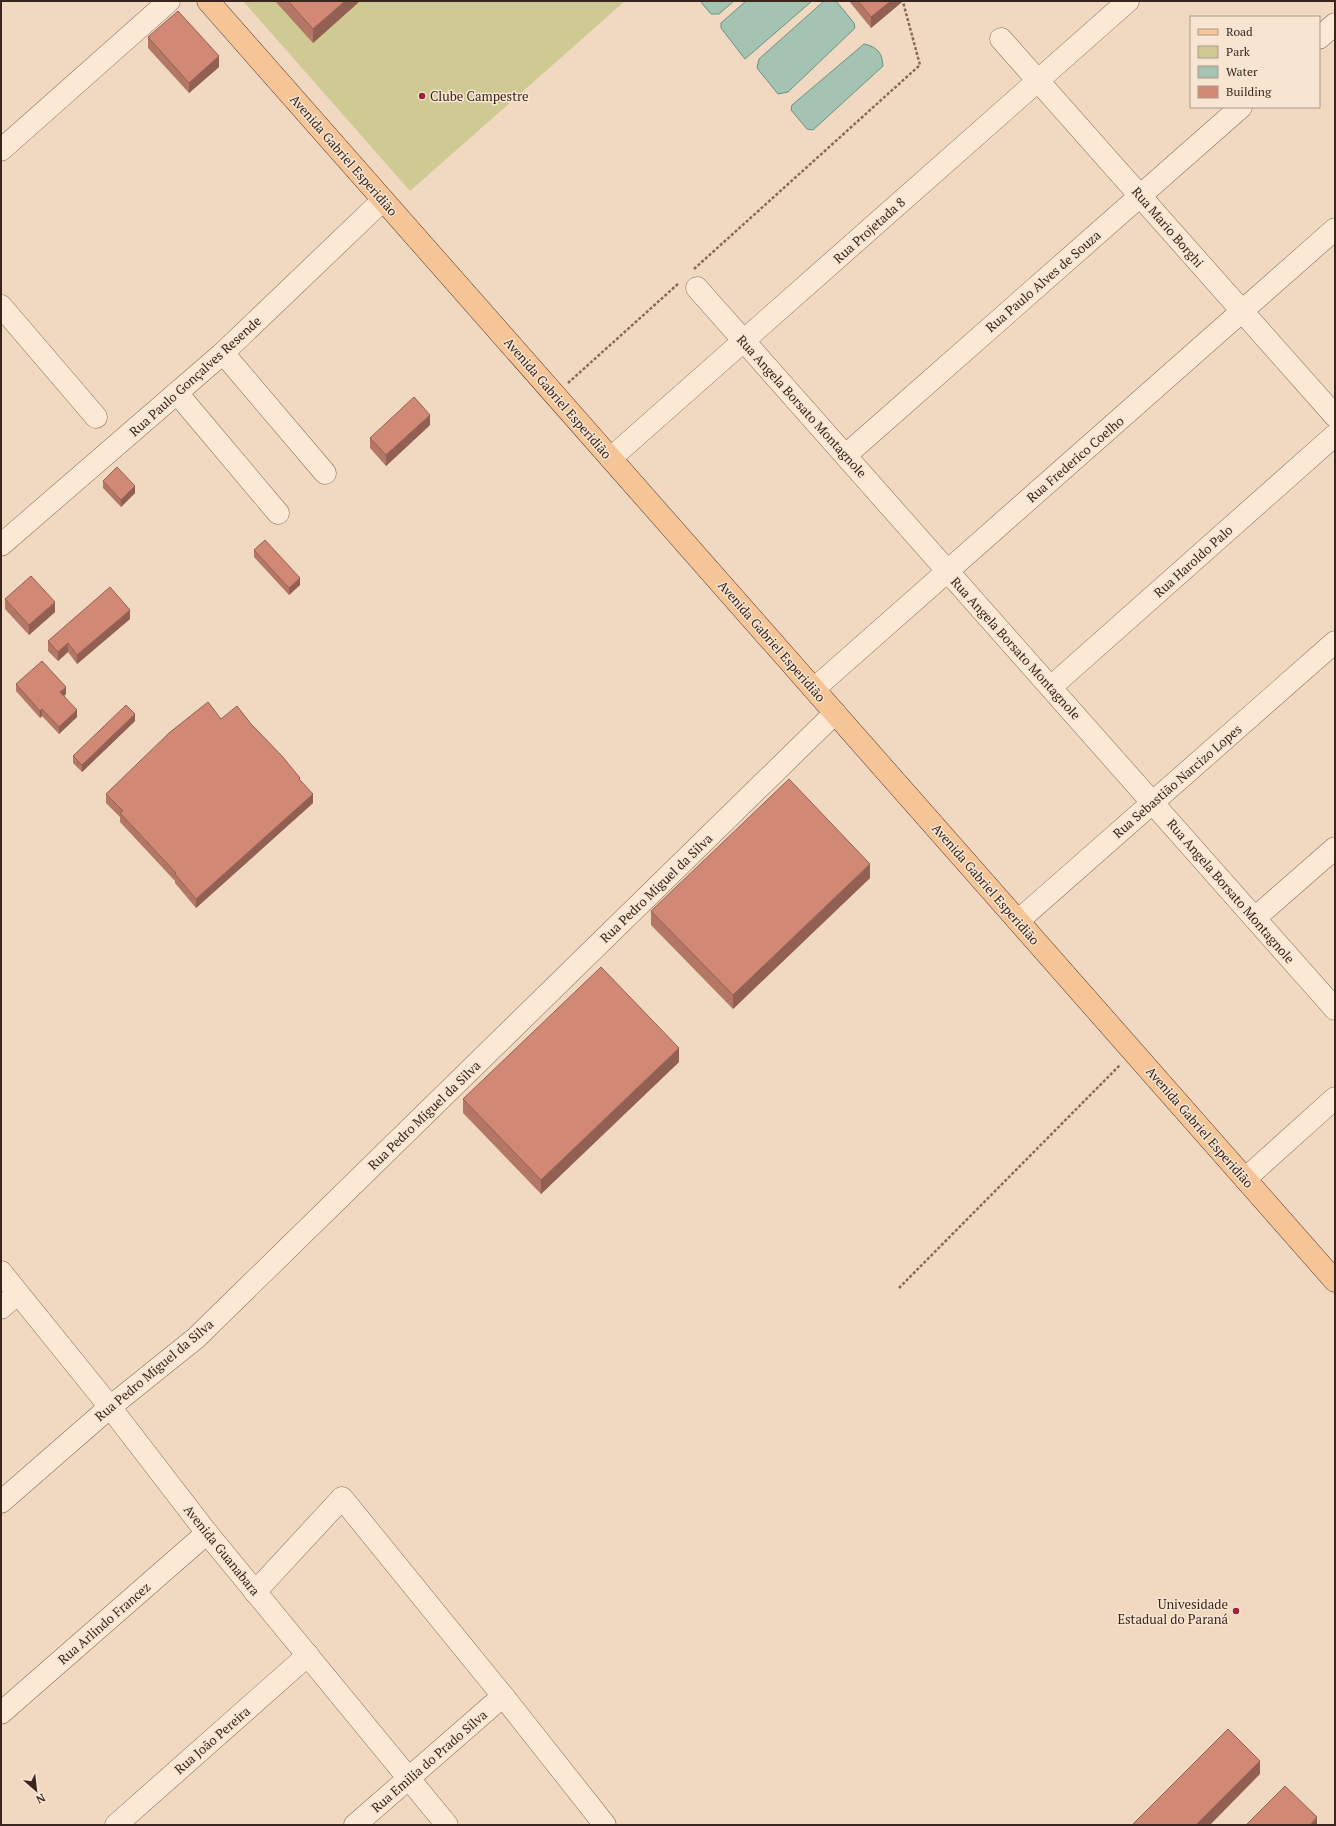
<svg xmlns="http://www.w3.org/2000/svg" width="1336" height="1826" font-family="'PT Serif',serif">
<rect width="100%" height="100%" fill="#f1d9c1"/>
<path fill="#cfca94" d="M243,1H625L410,191Z"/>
<g fill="#a4c3b3" stroke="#6a9180">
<path d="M700,1H734L719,14H711Z"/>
<path d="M746,1H812L745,59L721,28V23Z"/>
<path d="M824,1H836L854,23L855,28L788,92L778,94L757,68L759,59Z"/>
<path d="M864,44C877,47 882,52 883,66L813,130L807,129L791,110L792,105Z"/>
</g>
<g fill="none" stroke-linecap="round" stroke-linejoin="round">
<g stroke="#8b6957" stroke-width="23">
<g id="minor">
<path d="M1319,38L1335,24"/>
<path d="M1001,39L1335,416"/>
<path d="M1,150L169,1"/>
<path d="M697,288L1335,1009"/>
<path d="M1,306L96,417"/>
<path d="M223,353L325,473"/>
<path d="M177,393L278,513"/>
<path d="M846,455L1241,107"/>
<path d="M611,458L1128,1"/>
<path d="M1,545L223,353L383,200"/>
<path d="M1051,687L1335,435"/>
<path d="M814,689L1335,229"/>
<path d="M1255,918L1335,848"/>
<path d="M1018,921L1335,642"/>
<path d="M1245,1179L1335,1098"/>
<path d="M1,1272L110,1407L207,1533L447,1825"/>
<path d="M1,1308L18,1293"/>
<path d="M1,1502L110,1407L196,1338L835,713"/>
<path d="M255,1592L342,1498L503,1696L605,1825"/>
<path d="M1,1713L207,1533"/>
<path d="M116,1825L308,1655"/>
<path d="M355,1825L503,1696"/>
</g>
</g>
<g stroke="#59382c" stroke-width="23">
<path id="major" d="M208,1L1335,1281"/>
</g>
<g stroke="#8b6957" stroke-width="2.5" stroke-dasharray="3 2" stroke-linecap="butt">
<path d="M694,269L920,65L903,2"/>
<path d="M568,383L679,283"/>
<path d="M899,1288L1120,1065"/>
</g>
<use href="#minor" stroke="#fbe8d5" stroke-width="22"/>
<use href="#major" stroke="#f6c597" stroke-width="22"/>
</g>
<g fill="#b47665">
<path d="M275,1H360L313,43Z"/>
<path d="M849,1H902V2L871,28Z"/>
<path d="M148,37L219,67L189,93L148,48Z"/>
<path d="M430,425L386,466L370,448V438Z"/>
<path d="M103,481L135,493L121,507L103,488Z"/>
<path d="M254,550L300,585L289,595L254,557Z"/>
<path d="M5,599L55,612L29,635L5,609Z"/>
<path d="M130,619L77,664L68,652L58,661L48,651V641Z"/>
<path d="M16,684L66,694L64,696L77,717L59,734L42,716L40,718L16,691Z"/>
<path d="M221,719L251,724L300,780L313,803L196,908L175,883V881L120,822V817L106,803V794Z"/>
<path d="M135,721L82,772L73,763V756Z"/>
<path d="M870,878L733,1009L651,925V911Z"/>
<path d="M679,1062L541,1194L463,1113V1099Z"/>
</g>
<g fill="#926052">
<path d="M345,1H360L313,43V29Z"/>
<path d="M891,1H902V2L871,28V17Z"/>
<path d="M219,56V67L189,93V83Z"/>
<path d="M430,415V425L386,466V455Z"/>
<path d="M135,486V493L121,507V500Z"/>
<path d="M300,578V585L289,595V588Z"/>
<path d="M55,602V612L29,635V625Z"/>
<path d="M130,610V619L77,664V655Z"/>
<path d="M68,643V652L58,661V652Z"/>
<path d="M66,687V694L60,699V692Z"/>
<path d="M42,709V716L40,718V711Z"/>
<path d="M77,710V717L59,734V727Z"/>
<path d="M135,714V721L82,772V765Z"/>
<path d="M313,794V803L196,908V899Z"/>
<path d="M870,864V878L733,1009V995Z"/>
<path d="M679,1048V1062L541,1194V1180Z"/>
<path d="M1260,1761V1774L1210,1825H1196Z"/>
<path d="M1317,1817V1825H1310Z"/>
</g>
<g fill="#d18975" stroke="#926052">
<path d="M288,1H345L313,29Z"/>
<path d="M858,1H891L871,17Z"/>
<path d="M178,11L219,56L189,83L148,37Z"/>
<path d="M414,397L430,415L386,455L370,438Z"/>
<path d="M117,467L135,486L121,500L103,481Z"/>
<path d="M265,540L300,578L289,588L254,550Z"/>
<path d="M31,576L55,602L29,625L5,599Z"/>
<path d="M110,587L130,610L77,655L68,643L58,652L48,641Z"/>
<path d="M42,661L66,687L60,692L77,710L59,727L42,709L40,711L16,684Z"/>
<path d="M208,702L221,719L237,706L251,724L282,756L300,778L299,779L313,794L196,899L175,874L176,873L120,813L123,811L106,794L169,733Z"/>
<path d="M126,705L135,714L82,765L73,756Z"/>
<path d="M789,779L870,864L733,995L651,911Z"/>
<path d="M601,967L679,1048L541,1180L463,1099Z"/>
<path d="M1228,1729L1260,1761L1196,1825H1132Z"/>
<path d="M1285,1786L1317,1817L1310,1825H1246Z"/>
</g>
<g fill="#9e243d" stroke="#f7e5d1" stroke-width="1.5">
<circle cx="422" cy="96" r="4"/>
<circle cx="1236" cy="1611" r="4"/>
</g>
<g text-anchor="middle" stroke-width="3" stroke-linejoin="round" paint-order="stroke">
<g font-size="13" fill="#3a251d" stroke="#f7e5d1" text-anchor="start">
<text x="430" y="101">Clube Campestre</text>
<text x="1228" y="1609" text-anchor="end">Univesidade<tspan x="1228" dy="15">Estadual do Paraná</tspan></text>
</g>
<g font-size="13" fill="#3a251d" stroke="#f7e5d1">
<text transform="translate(344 155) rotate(49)" y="5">Avenida Gabriel Esperidião</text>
<text transform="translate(1168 227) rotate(49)" y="5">Rua Mario Borghi</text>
<text transform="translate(869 230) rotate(-42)" y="5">Rua Projetada 8</text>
<text transform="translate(1043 281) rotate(-41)" y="5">Rua Paulo Alves de Souza</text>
<text transform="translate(195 376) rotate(-42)" y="5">Rua Paulo Gonçalves Resende</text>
<text transform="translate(558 398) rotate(49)" y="5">Avenida Gabriel Esperidião</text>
<text transform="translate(802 406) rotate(48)" y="5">Rua Angela Borsato Montagnole</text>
<text transform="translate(1075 459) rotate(-41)" y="5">Rua Frederico Coelho</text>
<text transform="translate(1193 561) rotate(-42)" y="5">Rua Haroldo Palo</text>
<text transform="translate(772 641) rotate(49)" y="5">Avenida Gabriel Esperidião</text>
<text transform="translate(1016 648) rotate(48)" y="5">Rua Angela Borsato Montagnole</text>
<text transform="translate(1177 781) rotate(-41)" y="5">Rua Sebastião Narcizo Lopes</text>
<text transform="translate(986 884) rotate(49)" y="5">Avenida Gabriel Esperidião</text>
<text transform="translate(656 888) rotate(-44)" y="5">Rua Pedro Miguel da Silva</text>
<text transform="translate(1231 891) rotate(49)" y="5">Rua Angela Borsato Montagnole</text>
<text transform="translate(424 1115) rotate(-44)" y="5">Rua Pedro Miguel da Silva</text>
<text transform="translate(1200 1127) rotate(49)" y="5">Avenida Gabriel Esperidião</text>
<text transform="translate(154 1370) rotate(-40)" y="5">Rua Pedro Miguel da Silva</text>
<text transform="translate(222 1550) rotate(51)" y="5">Avenida Guanabara</text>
<text transform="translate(104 1623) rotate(-41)" y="5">Rua Arlindo Francez</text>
<text transform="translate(212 1740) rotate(-41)" y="5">Rua João Pereira</text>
<text transform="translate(429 1761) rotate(-41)" y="5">Rua Emilia do Prado Silva</text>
</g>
</g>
<rect width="1336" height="1826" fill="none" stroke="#3a251d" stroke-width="4"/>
<rect x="1190" y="16" width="130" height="92" fill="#f7e5d1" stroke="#ab9889"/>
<rect x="1198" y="29" width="20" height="6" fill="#f6c597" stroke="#ab9889"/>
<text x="1226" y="36" font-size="12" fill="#3a251d">Road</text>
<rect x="1198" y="46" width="20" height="12" fill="#cfca94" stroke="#ab9889"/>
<text x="1226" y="56" font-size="12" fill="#3a251d">Park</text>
<rect x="1198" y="66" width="20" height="12" fill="#a4c3b3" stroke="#ab9889"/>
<text x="1226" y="76" font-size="12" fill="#3a251d">Water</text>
<rect x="1198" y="86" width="20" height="12" fill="#d18975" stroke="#ab9889"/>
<text x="1226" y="96" font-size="12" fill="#3a251d">Building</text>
<g transform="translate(36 1790) rotate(152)" stroke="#f7e5d1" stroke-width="3" paint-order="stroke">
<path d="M0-3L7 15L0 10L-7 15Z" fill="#3a251d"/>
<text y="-6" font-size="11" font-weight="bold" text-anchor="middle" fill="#3a251d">N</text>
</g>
</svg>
